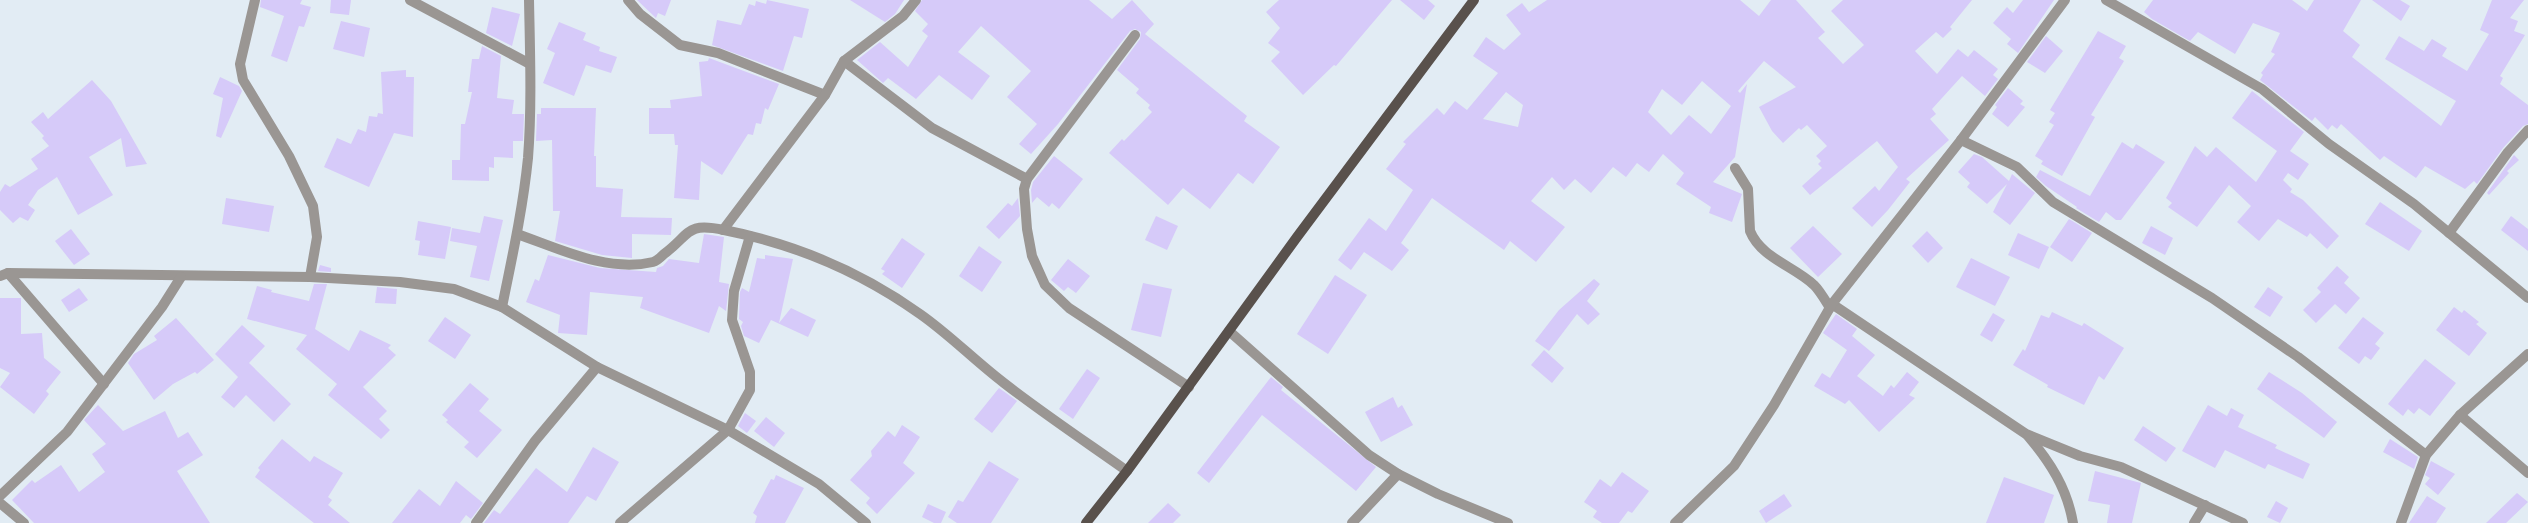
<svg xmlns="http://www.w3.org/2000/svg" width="2528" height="523" font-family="Overpass,sans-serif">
<rect width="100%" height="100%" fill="#e2ecf4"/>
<g fill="#d6caf9" fill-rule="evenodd">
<path d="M261,0H302L300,4L311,7L304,27L299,26L287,62L271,56L284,16L260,7Z"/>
<path d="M331,0H351L349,15L330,13Z"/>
<path d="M637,0H671L665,16L658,13L656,18Z"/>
<path d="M767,0L809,9L802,38L794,36L783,71L712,45L717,20L741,25L749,4L755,6L756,1L766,4Z"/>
<path d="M850,0H904L895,14L885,22Z"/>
<path d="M922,0H1089L1112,19L1132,0L1154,24L1145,34L1247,116L1244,121L1280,147L1253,184L1238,173L1210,209L1183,188L1168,205L1109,153L1122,139L1124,141L1152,112L1148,108L1150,105L1136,93L1139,89L1117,70L1140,39L1141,32L1135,29L1130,31L1058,124L1031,154L1019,144L1037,124L1007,97L1031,71L981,26L958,52L990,76L972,100L939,75L916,99L888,78L883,83L857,60L880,42L908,67L928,36L922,31L928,24L915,11Z"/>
<path d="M1279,0H1392L1336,66L1334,65L1303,95L1271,61L1280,52L1268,43L1280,28L1266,12Z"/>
<path d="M1400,0H1428L1435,6L1424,20Z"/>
<path d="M1547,0H1740L1759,16L1771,0H1796L1825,32L1818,38L1843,64L1864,45L1831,11L1843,0H1972L1950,27L1952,29L1943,38L1936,32L1915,51L1937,74L1958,49L1968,57L1974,50L1998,69L1993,75L1998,79L1985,96L1962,76L1932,109L1936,114L1930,119L1949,140L1906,179L1910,182L1888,210L1872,227L1852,208L1875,186L1879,191L1898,167L1877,141L1810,195L1802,186L1822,168L1818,164L1821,161L1816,156L1827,146L1807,125L1801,130L1799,128L1783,143L1772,131L1759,107L1796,87L1764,61L1738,91L1740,93L1747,84L1735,157L1713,182L1742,194L1732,222L1709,213L1711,207L1676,184L1684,173L1663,154L1649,172L1637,163L1626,177L1613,167L1591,193L1575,179L1564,190L1552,177L1531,201L1565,227L1536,262L1510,241L1504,250L1432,198L1401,243L1409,250L1392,271L1364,252L1351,270L1338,260L1369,218L1386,231L1413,190L1386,169L1406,144L1403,142L1437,108L1444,115L1455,101L1467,110L1498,73L1473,56L1486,37L1504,50L1521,34L1506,15L1522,3L1529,12ZM1702,81L1731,106L1711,134L1689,115L1671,135L1648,112L1662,89L1682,105ZM1506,92L1523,105L1518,127L1483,119Z"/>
<path d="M2023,0H2054L2018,53L2007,44L2011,39L1993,23L2007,7L2013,13Z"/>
<path d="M2153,0H2292L2307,11L2314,0H2361L2343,31L2360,45L2352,57L2441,126L2456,101L2385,59L2399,36L2424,51L2432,39L2447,48L2442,56L2467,71L2489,34L2480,30L2492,0H2524L2510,18L2518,21L2514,31L2525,35L2500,76L2503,78L2500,84L2528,105V124L2523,126L2503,148L2477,184L2474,181L2465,189L2425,166L2416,178L2384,156L2380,160L2341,124L2337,129L2332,125L2328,130L2315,117L2312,121L2260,80L2263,75L2261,73L2275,54L2271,52L2280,33L2253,23L2235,54L2198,32L2190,41L2152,19L2144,12Z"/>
<path d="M2372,0H2400L2410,6L2401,21Z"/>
<path d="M492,7L520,14L512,46L486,33Z"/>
<path d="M341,21L370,28L364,57L333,49Z"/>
<path d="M559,22L586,33L583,40L600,47L599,51L617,57L611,73L586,65L574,96L543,83L555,53L547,49Z"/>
<path d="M2098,31L2126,46L2119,58L2124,61L2091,115L2095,117L2062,176L2041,164L2043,161L2035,156L2054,125L2049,122L2055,113L2050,110Z"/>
<path d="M2046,36L2063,51L2045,73L2027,62Z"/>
<path d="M482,46L501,56L497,98L514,100L512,114H524L523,141H513V158L494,157V168L489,167V181L452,180V160H460L461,124H465L472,92H468L472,59H479Z"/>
<path d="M709,58L779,84L768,110L765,108L761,124L756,123L753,135L748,134L722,175L701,161L699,200L674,198L678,145H675L674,134H649V108H671L670,100L702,96L699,62L708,61Z"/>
<path d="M406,70V77H414L413,137L394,133L369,187L324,167L337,138L351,144L358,129L366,132L369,116L377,117L378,113L383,114L381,72Z"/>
<path d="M220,77L239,86L242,91L221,138L216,136L223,98L213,94Z"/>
<path d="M92,80L111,101L147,164L126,167L121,138L89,157L113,195L78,215L57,177L38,190L28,205L35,210L28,221L20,217L13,223L0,210V192L5,184L10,187L38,169L31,159L49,146L42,138L44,136L31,122L43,112L48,119Z"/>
<path d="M2008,88L2023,101L2020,104L2025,107L2008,127L1992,114L1997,107L1995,105Z"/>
<path d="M2252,91L2304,132L2290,151L2309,164L2298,180L2288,173L2283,180L2292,189L2290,192L2303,200L2339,236L2327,249L2310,233L2307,237L2278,219L2259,241L2237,222L2251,206L2229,185L2197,227L2168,207L2172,203L2166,198L2195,146L2207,157L2216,147L2256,182L2277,151L2232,118Z"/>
<path d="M541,108H596L594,156H596V187L623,189L621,217L672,218L671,235L632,234V258L602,255L555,241L560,211H553L552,140L536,141L537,114H541Z"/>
<path d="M2122,142L2133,149L2136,144L2165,162L2121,220H2116L2106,212L2099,222L2076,208L2077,207L2046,186L2036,177L2040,170L2090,196Z"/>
<path d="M1974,154L1982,157L2009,181L2012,174L2035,193L2010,225L1993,212L2007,184L1987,204L1967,187L1970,183L1958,172Z"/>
<path d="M2514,155L2519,160L2507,171L2509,173L2489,195L2487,193Z"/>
<path d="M1054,156L1083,179L1059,209L1052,203L1049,207L1037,197L1032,203L1031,190L1033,182Z"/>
<path d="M226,198L274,206L269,232L222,224Z"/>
<path d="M1018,198L1020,216L999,239L986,227L1008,203L1012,206Z"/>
<path d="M2380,202L2422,231L2409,251L2365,224Z"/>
<path d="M484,216L503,220L489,281L470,277L477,246L450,241L452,228L480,233Z"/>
<path d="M1156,216L1178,226L1167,250L1145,240Z"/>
<path d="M2511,216L2528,229V251L2501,230Z"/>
<path d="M2069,219L2092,233L2072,262L2050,247Z"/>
<path d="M418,221L451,227L445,259L418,255L420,241L415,240Z"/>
<path d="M1813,226L1842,254L1818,277L1790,248Z"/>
<path d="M2151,226L2173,238L2165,255L2142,243Z"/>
<path d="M71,229L90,254L74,265L55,241Z"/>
<path d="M1927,231L1943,248L1928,263L1912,246Z"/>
<path d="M2018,233L2049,247L2039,269L2008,255Z"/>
<path d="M704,234L724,237L719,282L729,284L726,311L719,306L709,333L640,308L643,297L590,292L587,335L558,333L560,315L526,302L535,279L539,281L548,255L600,268L656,272L657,268L663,266L669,259L699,263Z"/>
<path d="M902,238L925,254L902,288L882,274L885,271L881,269Z"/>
<path d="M979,246L1002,262L982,292L959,276Z"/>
<path d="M765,255L793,259L779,323L791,308L816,320L808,337L771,320L759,343L744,336L741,326L743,322L739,319L740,292L742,288L749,292L757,258L765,259Z"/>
<path d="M1971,258L2010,277L1995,306L1956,287Z"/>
<path d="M1068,259L1090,276L1076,293L1068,287L1064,291L1051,280Z"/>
<path d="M320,265L331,268V272L318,271Z"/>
<path d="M2337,266L2349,277L2344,283L2360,298L2346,314L2335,304L2316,323L2303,310L2321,292L2317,288Z"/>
<path d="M1335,275L1367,295L1328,354L1297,334Z"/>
<path d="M1594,279L1600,284L1587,301L1600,314L1588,325L1577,314L1549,351L1535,341L1559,310Z"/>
<path d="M1143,283L1172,289L1161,337L1131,330Z"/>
<path d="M314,284H327L315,329L349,351L360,330L391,345L388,348L396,355L363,387L387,411L379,419L390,430L381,439L328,395L337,384L296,349L307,335L247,319L257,286L272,290L271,292L309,301Z"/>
<path d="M377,287L397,289L396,304L375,303Z"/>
<path d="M2268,287L2283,297L2270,317L2254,307Z"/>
<path d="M79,288L88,300L69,312L61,300Z"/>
<path d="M0,298H21V334L42,333L44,358L61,372L46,391L49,394L34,414L0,387L10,373L0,368Z"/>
<path d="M2454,307L2462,313L2464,310L2479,322L2476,324L2487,333L2469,356L2436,330Z"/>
<path d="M2052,312L2082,326L2084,323L2124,348L2104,380L2099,376L2084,405L2047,387L2048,385L2013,365L2023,349L2025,351L2041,315L2049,318Z"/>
<path d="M1993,313L2005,320L1992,342L1980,335Z"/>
<path d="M1836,314L1857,329L1852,336L1875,355L1857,376L1883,396L1891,385L1894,388L1907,372L1919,382L1909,395L1915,398L1879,432L1849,400L1845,404L1814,386L1822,373L1830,378L1847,350L1823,333Z"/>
<path d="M445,317L471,335L455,359L428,341Z"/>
<path d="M2363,317L2384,333L2375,344L2380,348L2371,360L2365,356L2359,364L2338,348Z"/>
<path d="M176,318L214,360L197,374L195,372L173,384L154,400L128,363L134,354L157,340L154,336Z"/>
<path d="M242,325L265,346L249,363L291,404L274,422L246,395L234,408L221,397L238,377L215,354Z"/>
<path d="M1544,350L1564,368L1552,383L1531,365Z"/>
<path d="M2425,359L2456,383L2430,416L2419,408L2414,414L2408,409L2403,416L2388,404Z"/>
<path d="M1087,369L1100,378L1073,419L1059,409Z"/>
<path d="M2269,372L2302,393L2337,422L2324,438L2257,389Z"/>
<path d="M1271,377L1283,387L1281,390L1376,467L1356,491L1262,415L1209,483L1197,473Z"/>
<path d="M470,383L489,399L479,411L502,430L477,458L464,447L469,442L446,422L448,420L442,415Z"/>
<path d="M999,388L1017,401L992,433L974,419Z"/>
<path d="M1393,397L1398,408L1402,405L1413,425L1381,442L1365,412Z"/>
<path d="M98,405L123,431L165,411L178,438L188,432L203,455L177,471L210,523H34L12,500L32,480L35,483L61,465L79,492L105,472L92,454L106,444L84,420Z"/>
<path d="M2208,405L2227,416L2231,408L2244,415L2238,427L2277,445L2275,448L2310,464L2303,479L2268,464L2265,469L2225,450L2215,468L2182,451Z"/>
<path d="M745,413L756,421L747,433L738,426Z"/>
<path d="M766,417L785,433L774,447L754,431Z"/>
<path d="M902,425L920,437L903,463L915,473L877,514L866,503L870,498L850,480L872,456L871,451L888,431L895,437Z"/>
<path d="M2143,426L2176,448L2166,462L2134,440Z"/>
<path d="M282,439L310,462L314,456L343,473L328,497L332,500L328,505L350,523H314L255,477L260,470L258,468Z"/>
<path d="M2390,439L2418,457L2414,469L2383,452Z"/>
<path d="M593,447L619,462L596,501L587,496L568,523H484L494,510L500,514L536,468L567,492Z"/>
<path d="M989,461L1019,479L991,523H957L948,517L958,500L963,502Z"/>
<path d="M2431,461L2455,474L2438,495L2425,484L2430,478L2425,475Z"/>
<path d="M2095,471L2141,483L2132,523H2107L2110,505L2088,501Z"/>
<path d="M1622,472L1649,491L1632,513L1628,511L1619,523H1602L1593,517L1597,511L1584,502L1600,479L1611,487Z"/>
<path d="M776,475L804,488L785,523H755L757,516L753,513L771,479L774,480Z"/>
<path d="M2004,477L2054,495L2044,523H1986Z"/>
<path d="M456,481L483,503L471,519L466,515L460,523H392L419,489L440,506Z"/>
<path d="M2517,493L2528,502L2506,523H2486Z"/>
<path d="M1784,494L1792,506L1766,523L1759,511Z"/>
<path d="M2427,496L2446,508L2436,523H2409Z"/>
<path d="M2276,501L2288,508L2280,523L2267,517Z"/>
<path d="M1168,503L1181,515L1173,523H1148Z"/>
<path d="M928,504L946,512L941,523H934L922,517Z"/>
</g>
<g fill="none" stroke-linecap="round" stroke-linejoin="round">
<path stroke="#9a9693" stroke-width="10" d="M620,523L728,430"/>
<g stroke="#9a9693" stroke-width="10">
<path d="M255,0L240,64L243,80L289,156L313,206L317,237L310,277"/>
<path d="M410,0L530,64"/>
<path d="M628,0L640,14L680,45L718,53L825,95"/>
<path d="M2106,0L2262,89L2329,144L2414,204L2528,298"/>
<path d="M1135,35L1027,179L1024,189L1027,229L1032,256L1045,285L1069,308L1189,387"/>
<path d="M844,61L932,128L1027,179"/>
<path d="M1961,140L2017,167L2053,202L2212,298L2298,357L2426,455"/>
<path d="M1735,168L1748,189L1750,231C1761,258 1794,266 1814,285C1820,291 1825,300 1830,308"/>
<path d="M723,230L825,95L844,61L903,16L916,0"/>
<path d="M2449,233L2508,152L2528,130"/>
<path d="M517,234C558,248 607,273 653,262C657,261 661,257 664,254C691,234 685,222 724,230C795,244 861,272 920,314C950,335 975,361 1004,383C1044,414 1086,442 1127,471"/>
<path d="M8,273L104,384"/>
<path d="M0,276L8,273L310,277L400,282L454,289L502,307L597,367L728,430L819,484L866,523"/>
<path d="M1832,304L2026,434L2080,456L2121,467L2243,523"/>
<path d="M502,307C512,258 523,208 528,158C532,106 530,52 529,0"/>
<path d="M1229,331L1369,455L1398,474L1438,494L1508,523"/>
<path d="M2460,415L2528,473"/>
<path d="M728,430L750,390V372L732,320L734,291L750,236"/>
<path d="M2028,436C2050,462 2067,488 2073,523"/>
<path d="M0,496L67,432L162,307L181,277"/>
<path d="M0,503L24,523"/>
<path d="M476,523L535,441L597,367"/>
<path d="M1352,523L1398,474"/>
<path d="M1675,523L1734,466L1774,405L1832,304L1961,140L2065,0"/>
<path d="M2194,523L2205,505"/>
<path d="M2401,523L2426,455L2460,415L2528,354"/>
</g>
<path stroke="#59514c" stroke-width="10" d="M1086,523L1127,471L1297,237L1474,0"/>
</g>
</svg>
